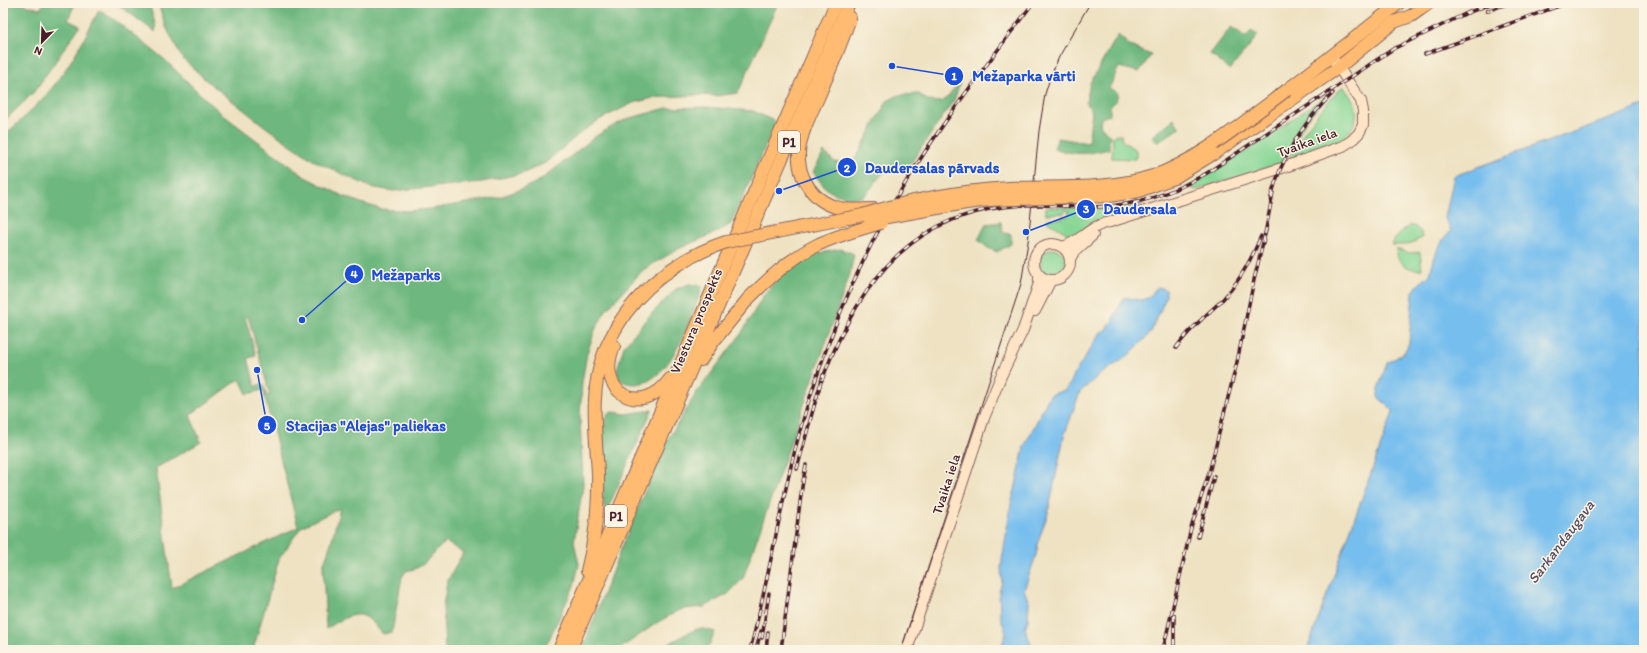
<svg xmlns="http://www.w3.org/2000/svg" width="1647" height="653" font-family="Itim,sans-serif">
<rect width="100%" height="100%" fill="#fcf5e5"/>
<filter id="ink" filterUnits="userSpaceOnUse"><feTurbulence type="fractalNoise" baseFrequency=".025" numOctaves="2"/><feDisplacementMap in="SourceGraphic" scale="8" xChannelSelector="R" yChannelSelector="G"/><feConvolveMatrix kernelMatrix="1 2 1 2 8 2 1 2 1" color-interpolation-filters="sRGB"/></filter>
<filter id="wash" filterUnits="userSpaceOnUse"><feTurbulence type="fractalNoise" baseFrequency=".012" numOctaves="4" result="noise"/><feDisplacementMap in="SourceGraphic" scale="16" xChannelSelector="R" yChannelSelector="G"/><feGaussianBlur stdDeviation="0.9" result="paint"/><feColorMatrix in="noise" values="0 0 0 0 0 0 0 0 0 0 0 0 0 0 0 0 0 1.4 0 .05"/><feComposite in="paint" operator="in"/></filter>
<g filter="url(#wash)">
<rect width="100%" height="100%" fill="#eee2c2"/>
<g fill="#89d796" stroke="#6a7b60">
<path d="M1343,86C1347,92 1352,98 1355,104C1360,118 1352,134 1339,140C1333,143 1325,144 1318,146C1309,150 1300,156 1290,159L1289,158C1303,131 1321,108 1343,86Z"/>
<path d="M1324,97L1325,99L1306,121L1282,163L1196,190L1189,187L1264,139Z"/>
<path d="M1115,135H1122V141L1136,150V157L1135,159L1112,158L1113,136Z"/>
<path d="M1144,204L1073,237L1047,221L1048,219L1063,218V216L1068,217L1069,211L1065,210L1064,213L1046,214V207L1114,209Z"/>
<path d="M1409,225L1416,227L1421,232L1422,238L1407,245H1392L1395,239Z"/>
<circle cx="1053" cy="262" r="13"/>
<path d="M1396,249L1409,253L1420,252L1422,269C1409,272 1396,262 1396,249Z"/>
</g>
<g fill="#6eb87f" stroke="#5c6c55" fill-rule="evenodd">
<path d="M3,3H19L40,9L44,3H75L68,20L80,26L34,92L3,122Z"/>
<path d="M116,3H149L156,27L155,32Z"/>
<path d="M158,3H778L738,93L716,96L697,95L653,98L633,103L599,120L579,134L545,163L524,173L482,182L393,191L370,187L313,160L267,128L207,81L182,58L165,25Z"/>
<path d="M99,10L116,21L164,59L199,93L222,114L305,177L343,196L361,203L381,209L410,211L437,208L500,197L522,189L541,180L596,136L613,126L627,119L667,108L706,107L753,111L776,122L731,224L717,232L678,249L643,270L606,310L595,330L587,353L582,382L580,418L583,485L574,542L579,564L574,586L544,650H445L443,607L447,582L463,553L446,542C432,552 426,569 406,571L402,577L392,632L383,634C378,629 371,619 364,616C352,611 336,623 326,629L323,566L331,543L340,508L301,527L279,559L253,650H3V137C22,119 43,101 59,79C74,58 87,34 99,10ZM248,316L270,395L267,396L263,384L255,386L248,358L256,356L245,317ZM240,379L247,394L263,390L298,527L172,588L156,468L201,442L190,415Z"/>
<path d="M1231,27L1246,37L1251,31L1258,35L1230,70L1210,54Z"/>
<path d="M1118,35L1130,46L1151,55L1139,72L1119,67L1109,88L1118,93L1116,101L1110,107V115L1101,118L1100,125L1110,136L1109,149C1088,154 1074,156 1054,148L1058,138L1088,143L1092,112L1086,102L1090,83Z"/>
<path d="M959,82L960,83L954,100L909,166C883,162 880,180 864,196C858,199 852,198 845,197C825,192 825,187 813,172L824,152L835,162L850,164L857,156L887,101L899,95L919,94L928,101L942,102L949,96Z"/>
<path d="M1174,119L1180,128L1157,142L1152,136Z"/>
<path d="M1001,222L1003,233L1011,234V244L997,252L988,248L978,240L986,224Z"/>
<path d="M840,249L854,254L850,274L743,578L728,594L704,607L682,609L658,622L618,650H582L620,551L664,446L697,392L741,334L765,293L785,271L810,255Z"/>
<path d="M689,284L703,286C691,315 675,374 642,383C633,385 626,384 619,379L617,370L624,346L649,316L676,289Z"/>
<path d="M652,410L607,510L604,508L603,486L600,443L608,413L614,412L626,414Z"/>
<path d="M697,629H705L715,632L707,650H658L686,634Z"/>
</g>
<g fill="#76beee" stroke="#606e8c">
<path d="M1644,106V650H1307L1392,415L1393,410L1378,397V389L1387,363L1404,353L1409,343L1413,292L1418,285L1430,275C1432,263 1440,238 1451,231L1445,218L1454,176Z"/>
<path d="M1159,287L1166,290V297L1151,332L1142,342L1128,356L1099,375L1080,392L1064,436L1048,513L1039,539L1036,555L1024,590L1029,602L1028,620L1025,628L1033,650H1000L1006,633L1000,615L999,591L1002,582L1001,567L1011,504L1015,490L1024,447L1050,395L1065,390L1070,384L1075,373L1101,332L1108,329L1107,326L1110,323L1112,322L1113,318L1124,298C1133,297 1142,304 1150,296C1154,293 1154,288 1159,287Z"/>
</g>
</g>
<g filter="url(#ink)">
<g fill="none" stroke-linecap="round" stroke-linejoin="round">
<g stroke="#836360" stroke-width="12">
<g id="secondary">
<circle cx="1052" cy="262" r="18"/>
<path d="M1062,247C1080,243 1091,224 1110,222L1285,167L1343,146L1351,141L1359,133L1363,125V111L1361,101L1331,56"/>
<path d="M1070,259L1074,252L1093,235"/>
<path d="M1035,311L1051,280"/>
<path d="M907,650L984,418L1001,376L1023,330L1039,283V275"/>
</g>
</g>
<g stroke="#836360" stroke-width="14">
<g id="primary">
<path d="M850,18C842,41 833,64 823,86C815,107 801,129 799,152C797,178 814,203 840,208C852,211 862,209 874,209"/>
<path d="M1287,90L1351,41L1399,3"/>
<path d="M1213,154L1339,67L1394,22L1411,16L1429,3"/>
<path d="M614,346C594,392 641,419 670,379"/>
<path d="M701,360L713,342L748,299"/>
<path d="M587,571C595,539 599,507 598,474C596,433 589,392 604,353C607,344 612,336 616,328"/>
<path d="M559,650L719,274L836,3"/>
<path d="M570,650L849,3"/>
</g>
</g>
<use href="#secondary" stroke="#ffe4c6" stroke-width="10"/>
<use href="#primary" stroke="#ffbb71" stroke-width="12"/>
<path stroke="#4a1f2b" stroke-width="1" d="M901,650L1021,284L1028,242L1039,131L1045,94L1050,78L1059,57L1090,3"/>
<g stroke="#4a1f2b" stroke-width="3.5">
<g id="rail">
<path d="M1487,11L1509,3"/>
<path d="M1425,54L1567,3"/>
<path d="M1271,197C1281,158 1304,121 1333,93"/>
<path d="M1265,234L1273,192"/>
<path d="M1176,348C1189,329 1207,315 1223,299C1240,281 1252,258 1261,236"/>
<path d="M822,380C860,279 916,206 1032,205C1053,205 1074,207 1095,207C1137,206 1171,194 1207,173L1393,49L1467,13L1493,3"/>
<path d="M797,469L811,417L823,375"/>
<path d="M1198,537L1214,476"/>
<path d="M1174,615V650"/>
<path d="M762,638L769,593"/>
<path d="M750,650C773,564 784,475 812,391C835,319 866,247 906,182C944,119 989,62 1033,3"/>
<path d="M756,650L761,631"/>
<path d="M766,650L768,632"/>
<path d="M781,650L802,487L806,465"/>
<path d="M1163,650L1191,528L1209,473L1237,362L1254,280L1266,230"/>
</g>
</g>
<use href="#rail" stroke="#fcf5e5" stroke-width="2" stroke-dasharray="6" stroke-linecap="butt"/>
<g stroke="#836360" stroke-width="14" stroke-linecap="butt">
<g id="primary-bridge">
<path d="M870,220L966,203L989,200L1109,196L1139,191L1174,178L1213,154"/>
<path d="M748,299C769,278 792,257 819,244C839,235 860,229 881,223"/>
<path d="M616,328C640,287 681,257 726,242L863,215C908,200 961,191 1009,188C1057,186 1106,191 1153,176C1200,160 1247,119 1287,90"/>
</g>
</g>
<use href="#primary-bridge" stroke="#ffbb71" stroke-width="12"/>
</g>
</g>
<g text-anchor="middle" stroke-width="3" stroke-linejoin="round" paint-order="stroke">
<g fill="#fcf5e5" stroke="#7f5f63" stroke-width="1">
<rect x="778" y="131" width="22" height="22" rx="3"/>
<rect x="605" y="505" width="22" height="22" rx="3"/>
</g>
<g font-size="13" font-weight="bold" fill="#4a1f2b">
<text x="789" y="147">P1</text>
<text x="616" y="521">P1</text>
</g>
<g font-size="14" fill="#4a1f2b" stroke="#fcf5e5">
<text transform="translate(1307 142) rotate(-20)" y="5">Tvaika iela</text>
<text transform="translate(696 321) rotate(-67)" y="5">Viestura prospekts</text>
<text transform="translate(946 484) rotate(-72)" y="5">Tvaika iela</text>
</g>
<g font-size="15" font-style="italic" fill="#574f66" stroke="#fcf5e5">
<text transform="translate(1561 542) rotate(-53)" y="5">Sarkandaugava</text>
</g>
</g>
<path fill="none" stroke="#1d4ed8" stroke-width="1.5" d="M892 66L954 76M779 191L847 167M1026 232L1086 209M302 320L354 274M257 370L267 425"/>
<g fill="#1d4ed8" stroke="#fcf5e5" stroke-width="1.5">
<circle cx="892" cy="66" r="4"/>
<circle cx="779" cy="191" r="4"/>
<circle cx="1026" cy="232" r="4"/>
<circle cx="302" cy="320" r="4"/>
<circle cx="257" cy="370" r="4"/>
<circle cx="954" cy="76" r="10"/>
<circle cx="847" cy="167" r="10"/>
<circle cx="1086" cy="209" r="10"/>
<circle cx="354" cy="274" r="10"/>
<circle cx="267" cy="425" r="10"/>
</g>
<g font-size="12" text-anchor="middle" font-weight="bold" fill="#fff">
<text x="954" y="80">1</text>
<text x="847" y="172">2</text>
<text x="1086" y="213">3</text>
<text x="354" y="278">4</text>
<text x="267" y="430">5</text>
</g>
<g font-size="15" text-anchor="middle" font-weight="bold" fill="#1d4ed8" stroke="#fcf5e5" stroke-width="3" stroke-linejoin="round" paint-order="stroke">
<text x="1024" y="81">Mežaparka vārti</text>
<text x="932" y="173">Daudersalas pārvads</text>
<text x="1140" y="214">Daudersala</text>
<text x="406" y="280">Mežaparks</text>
<text x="366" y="431">Stacijas "Alejas" paliekas</text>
</g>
<rect width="1647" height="653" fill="none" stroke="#fcf5e5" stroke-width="16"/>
<g transform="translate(42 42) rotate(203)" stroke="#fcf5e5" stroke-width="3" paint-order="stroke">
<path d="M0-3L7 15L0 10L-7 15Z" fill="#4a1f2b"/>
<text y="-6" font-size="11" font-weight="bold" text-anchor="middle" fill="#4a1f2b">N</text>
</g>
</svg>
